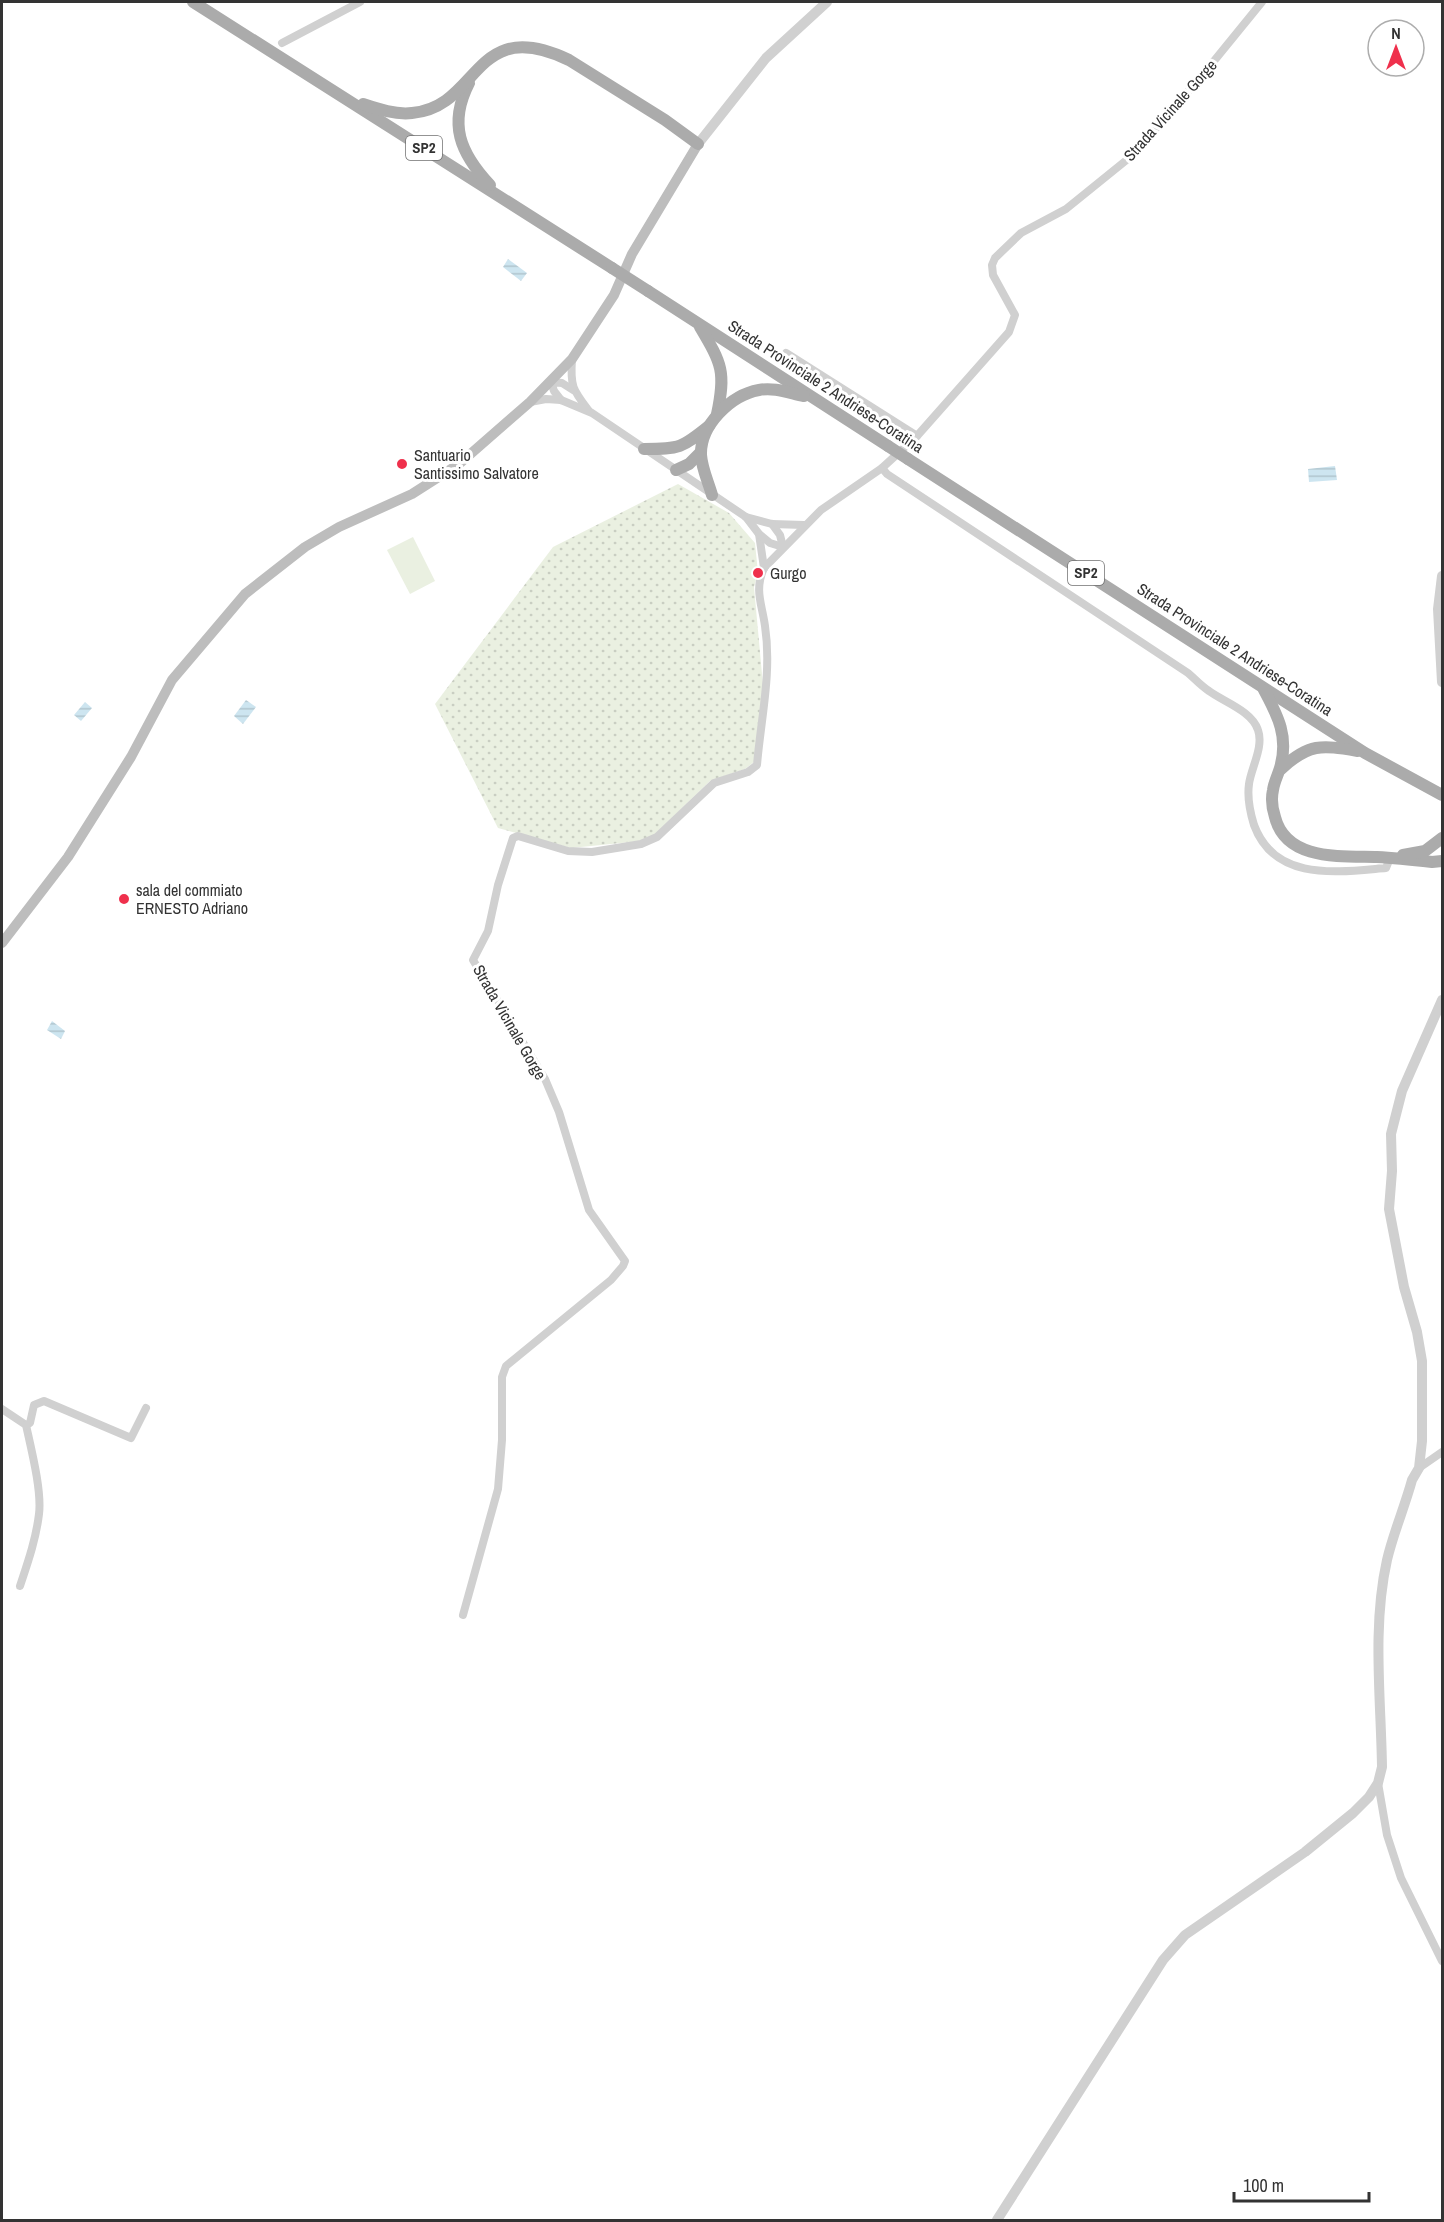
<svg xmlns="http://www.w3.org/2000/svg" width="1444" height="2222" font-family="'Archivo Narrow',sans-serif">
<defs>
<pattern id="grass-dots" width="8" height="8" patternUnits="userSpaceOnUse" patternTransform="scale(1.5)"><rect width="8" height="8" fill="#eaf0e1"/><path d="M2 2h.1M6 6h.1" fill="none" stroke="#c9cec2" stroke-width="1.8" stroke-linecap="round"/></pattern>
<pattern id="water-rules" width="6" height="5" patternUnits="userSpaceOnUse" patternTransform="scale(1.5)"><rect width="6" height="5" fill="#cde5f0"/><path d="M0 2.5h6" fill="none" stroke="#b0c5ce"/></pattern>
</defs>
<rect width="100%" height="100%" fill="#fff"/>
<path fill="url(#grass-dots)" d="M678,484L729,513L755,543L758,573L754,587L763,685L754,762L745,769L710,781L655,834L641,841L571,848L498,828L435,704L553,547Z"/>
<path fill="#eaf0e1" d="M413,537L435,581L410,594L387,550Z"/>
<g fill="url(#water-rules)">
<path d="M508,259L527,273L521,281L503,267Z"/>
<path d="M1335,466L1337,480L1309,482L1308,469Z"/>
<path d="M246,700L256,707L243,724L234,716Z"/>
<path d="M85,702L92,708L81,721L74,715Z"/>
<path d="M52,1021L65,1031L61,1039L47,1030Z"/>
</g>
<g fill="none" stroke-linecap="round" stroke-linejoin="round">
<g stroke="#d0d0d0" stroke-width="8">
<path d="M282,43L360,2"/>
<path d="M786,353L917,436"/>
<path d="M572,359C570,387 573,390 589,411"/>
<path d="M561,400L554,391L551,382L562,383L573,390"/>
<path d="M530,402L546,399L561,400L592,413L746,517L759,534L764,568"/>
<path d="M882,468L887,474L1188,673C1195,679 1201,686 1209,691C1224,702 1252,711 1258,730C1264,747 1251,768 1249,784C1247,798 1250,812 1254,825C1275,882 1337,872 1386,868L1390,858"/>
<path d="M746,517L772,524L804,525"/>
<path d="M772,524L780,535L783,547"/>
<path d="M759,534L770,543L783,547"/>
<path d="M2,1409L26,1425C31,1448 42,1491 39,1514C36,1539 28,1562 20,1586"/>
<path d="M26,1425L30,1423L34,1405L44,1401L131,1438L146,1408"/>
<path d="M1419,1468L1442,1452"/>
<path d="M463,1615L498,1489L502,1440V1377L506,1366L611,1280L623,1266L625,1261L589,1210L559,1112L545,1079L473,960L488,931L498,885L513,838L518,836L568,851L592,852L641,844L657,837L714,783L748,772L757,765C761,718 772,672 765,626C762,604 754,590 764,568L821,510L882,468L917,436L1009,332L1015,315L993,275L992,265L995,258L1021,233L1066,209L1134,154L1205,72L1262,2"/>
<path d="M1378,1783L1387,1835L1401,1878L1442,1961"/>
</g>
<g stroke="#d0d0d0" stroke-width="10">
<path d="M698,144L766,58L827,2"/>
<path d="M1442,576L1438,609L1442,682"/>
<path d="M997,2220L1163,1960L1185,1935L1305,1852L1353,1813L1369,1797L1378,1783L1382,1767C1381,1699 1372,1627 1387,1560C1393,1534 1405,1506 1412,1480L1419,1468L1422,1441V1361L1417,1332L1404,1287L1389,1209L1392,1171L1391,1134L1402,1091L1442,1000"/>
</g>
<path stroke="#bdbdbd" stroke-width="10" d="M2,943L68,857L131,757L172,680L245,594L305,547L339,527L412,494L459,464L530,402L572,359L614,295L632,254L698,144"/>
<g stroke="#ababab" stroke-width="12">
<path d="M193,2L612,268"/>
<path d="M469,83C448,124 460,153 490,185"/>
<path d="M363,104C378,109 396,115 412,113C481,107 472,14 569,60L665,120L698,144"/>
<path d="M648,291L888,446"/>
<path d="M700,327C722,364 726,372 717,414"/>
<path d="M644,449C680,449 682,448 709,426"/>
<path d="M908,459L1365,753L1442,795"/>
<path d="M676,470L689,464L701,452"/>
<path d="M712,495C708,481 702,469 701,455C700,425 731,395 759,390C774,387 789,393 804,396"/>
<path d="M1264,690C1278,716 1289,737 1280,768C1278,775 1274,782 1273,790C1271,799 1272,808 1275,817C1286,861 1341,856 1377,857C1395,858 1414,860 1432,862L1442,861"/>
<path d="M1281,769C1309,743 1321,745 1358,751"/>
<path d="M1403,855L1425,851L1442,838"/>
</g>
<g stroke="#ababab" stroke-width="12">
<path d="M612,268L648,291"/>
<path d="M888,446L908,459"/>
</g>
</g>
<g fill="#ef304c" stroke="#fff" stroke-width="2">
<circle cx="402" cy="464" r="6"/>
<circle cx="758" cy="573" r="6"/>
<circle cx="124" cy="899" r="6"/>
</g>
<g text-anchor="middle" stroke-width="6" stroke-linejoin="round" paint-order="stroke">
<g fill="#fff" stroke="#707070" stroke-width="1.5">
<rect x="406" y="136" width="36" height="24" rx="4.5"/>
<rect x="1068" y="561" width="36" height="24" rx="4.5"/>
</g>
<g font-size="15" font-weight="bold" fill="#333">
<text x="424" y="153">SP2</text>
<text x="1086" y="578">SP2</text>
</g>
<g font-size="16" fill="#333" stroke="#fff">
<text transform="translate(1170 110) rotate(-48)" y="6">Strada Vicinale Gorge</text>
<text transform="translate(826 386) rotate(33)" y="6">Strada Provinciale 2 Andriese-Coratina</text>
<text transform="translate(1235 649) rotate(33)" y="6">Strada Provinciale 2 Andriese-Coratina</text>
<text transform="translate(510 1022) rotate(60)" y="6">Strada Vicinale Gorge</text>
</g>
<g font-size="16" fill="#333" stroke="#fff" text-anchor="start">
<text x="414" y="461">Santuario<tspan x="414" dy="18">Santissimo Salvatore</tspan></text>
<text x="770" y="579">Gurgo</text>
<text x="136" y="896">sala del commiato<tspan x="136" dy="18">ERNESTO Adriano</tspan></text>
</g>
</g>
<rect width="1444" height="2222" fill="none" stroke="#333333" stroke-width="6"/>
<g transform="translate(1396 48)"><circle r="28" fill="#ffffff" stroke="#adadad" stroke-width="1.5"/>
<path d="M0-4.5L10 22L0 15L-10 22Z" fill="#ef304c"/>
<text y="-9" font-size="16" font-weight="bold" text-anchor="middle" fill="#333333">N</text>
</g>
<path d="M1234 2192v9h135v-9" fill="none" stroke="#333333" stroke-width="3"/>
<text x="1243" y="2192" font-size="18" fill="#333333" stroke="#ffffff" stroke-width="4.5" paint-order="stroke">100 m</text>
</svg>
